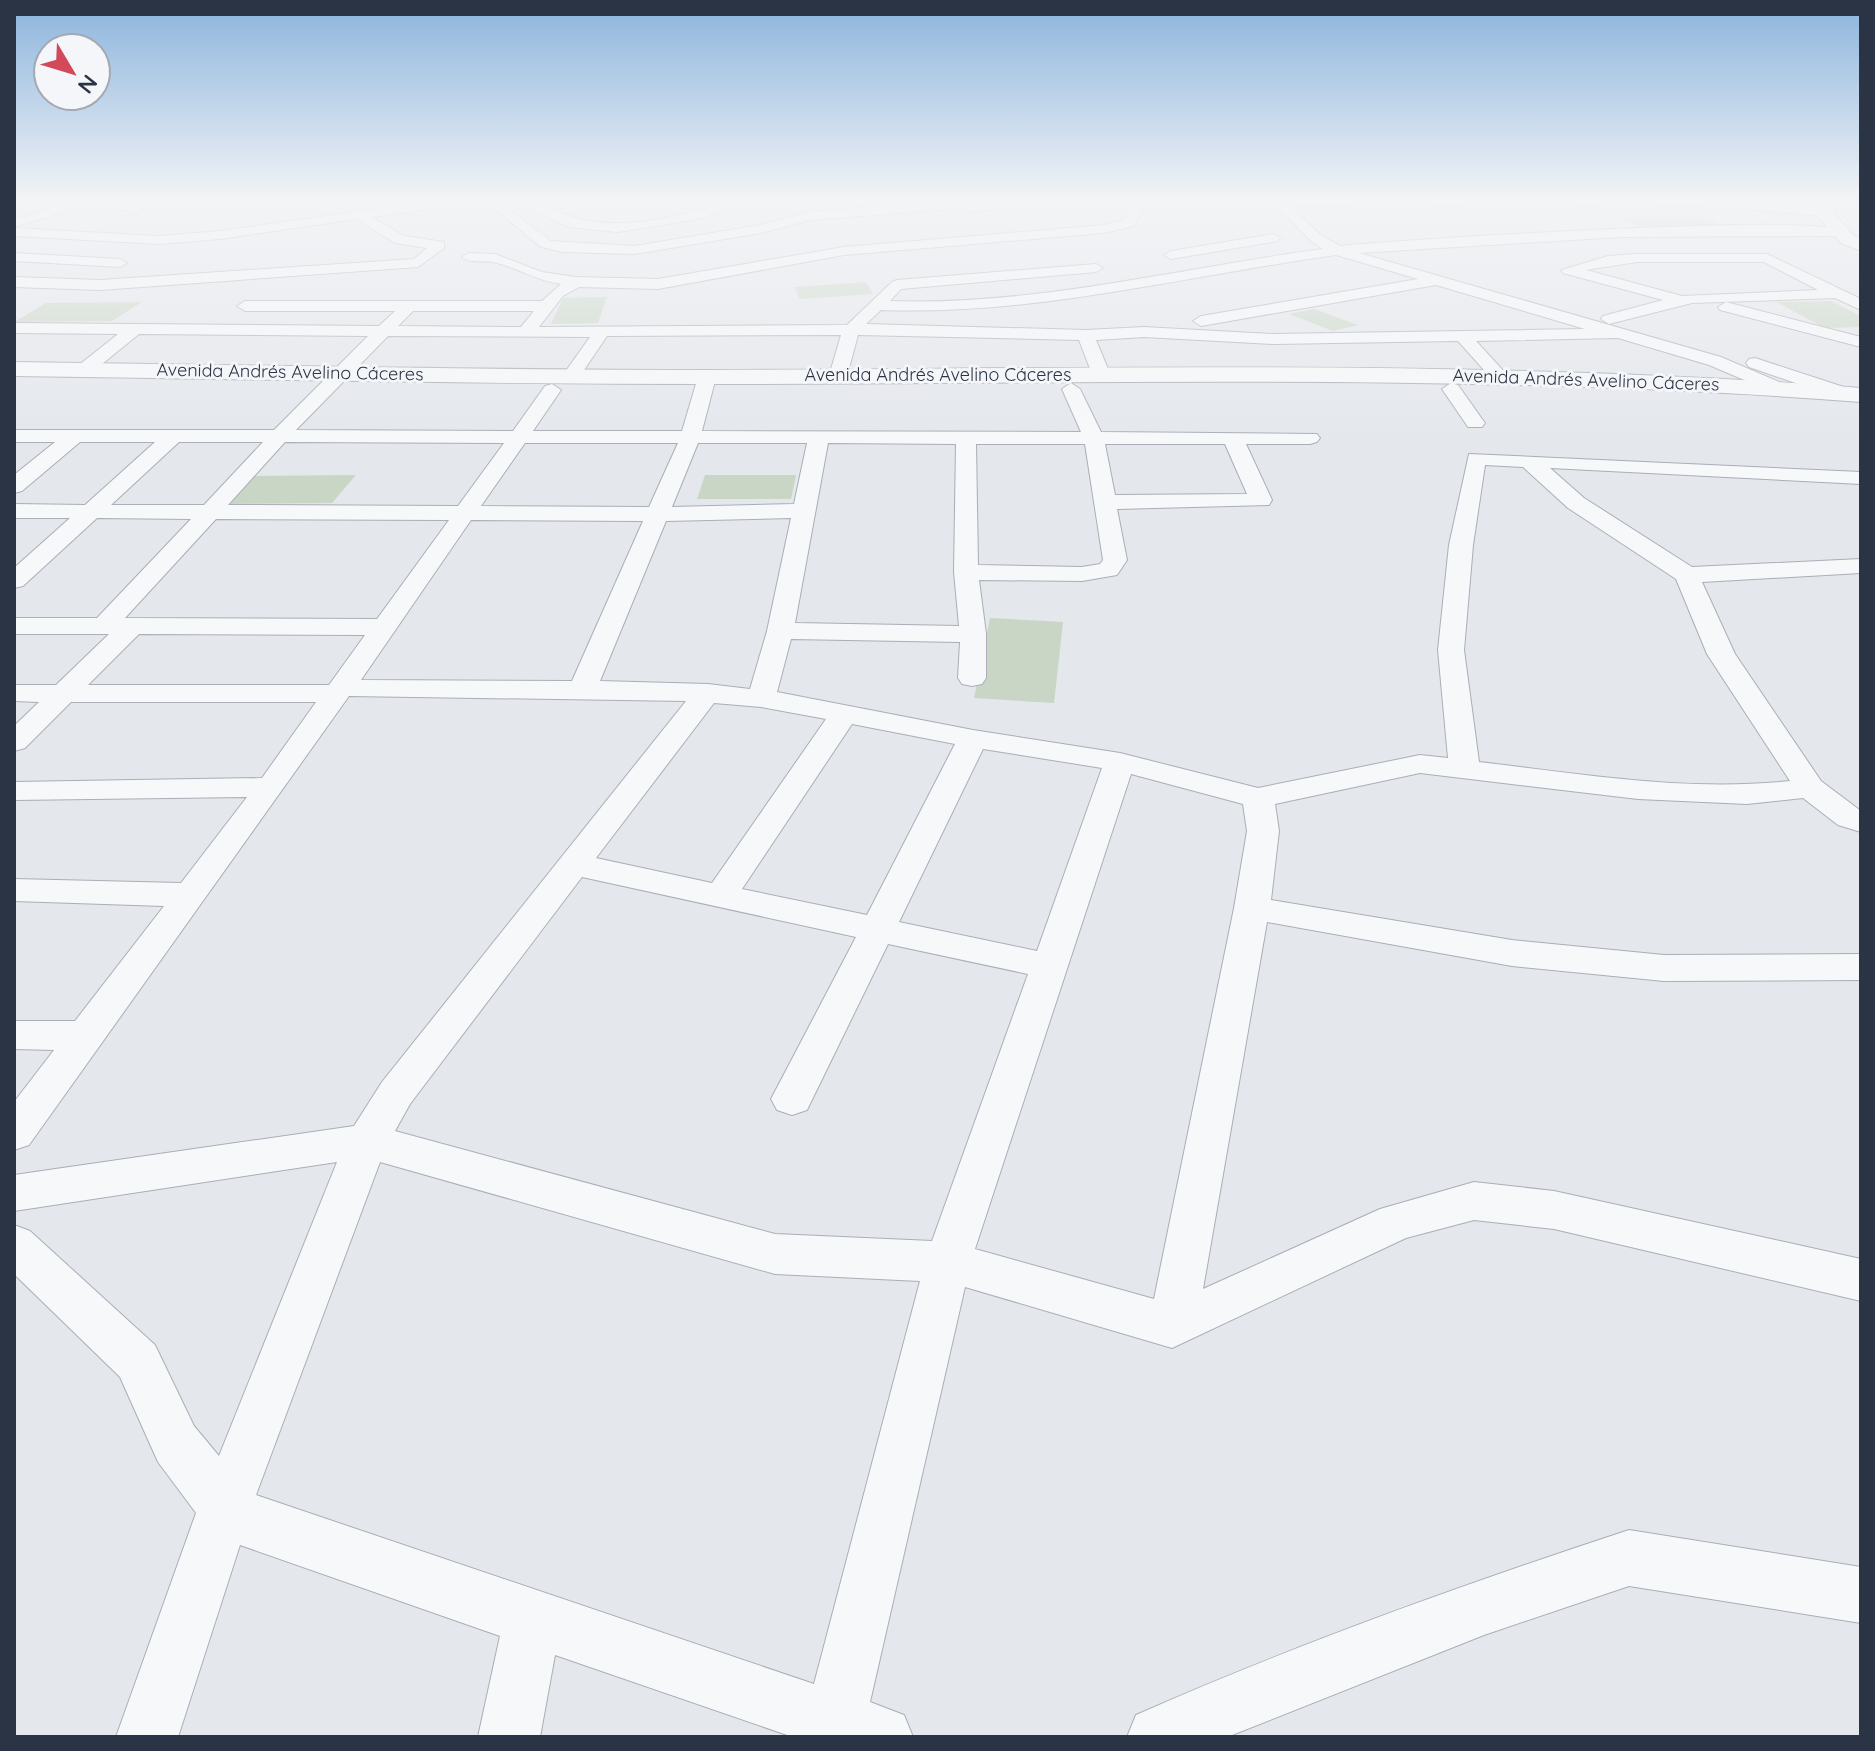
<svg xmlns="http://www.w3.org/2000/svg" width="1875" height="1751" font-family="Quicksand,sans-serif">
<rect width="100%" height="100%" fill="#e4e7ec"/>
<g fill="#c9d6c5">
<path d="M1624,218H1706L1725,228L1642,229Z"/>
<path d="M866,282L873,294L800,299L794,287Z"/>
<path d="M607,297L598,323L551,324L563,298Z"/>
<path d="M1831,301L1861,316V327L1825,328L1776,302Z"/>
<path d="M142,302L112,321L14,322L46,303Z"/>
<path d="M1314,309L1358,325L1333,331L1289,314Z"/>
<path d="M356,475L332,503L226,504L253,476Z"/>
<path d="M705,475H796L791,499H697Z"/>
<path d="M990,618L1063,622L1054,703L974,698Z"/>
</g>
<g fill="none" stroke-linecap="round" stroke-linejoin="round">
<g stroke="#a9aeb7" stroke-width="2">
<g id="minor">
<path d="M77,200H112L144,209L138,213L93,203L14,227V219Z"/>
<path d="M439,200H469L463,204L372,217L404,236L444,242V248L418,267L100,290L14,287V277L100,280L414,259L427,248L395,243L357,219L220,239L159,244L14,236V228L159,236L220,231Z"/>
<path d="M484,200H497L551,241L635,246L760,225L810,212L963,200L969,204L1011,200L1030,202L1024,206L970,212L964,208L810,220L761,233L635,254L562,252L541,247Z"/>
<path d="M506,200H528L540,204L597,200L591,204L552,209C602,233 653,222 704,209C725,204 744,199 765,200L692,220L618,232L570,227Z"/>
<path d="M1116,200C1127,199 1134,201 1142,210L1134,226L1104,233L844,255L658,289L579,287L563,296L539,327L847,325L892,282L897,280L1096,264L1103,268L1096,272L901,289L890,301C1037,306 1179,268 1323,249L1311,241L1271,200H1484L1488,203L1482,207L1290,206L1321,235L1340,246C1399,240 1823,212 1848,232L1841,236L1621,237L1359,253L1721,357L1784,384L1786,388L1777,394L1709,365L1618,338L1476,341L1508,376L1499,381L1493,380L1458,341L1274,344L1144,337L1096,340L1110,374L1101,379L1092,374L1079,340L858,335L847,376L838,381L829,376L841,335L607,336L578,379L572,380L563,375L590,337L388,336L296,430L513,431L545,386L552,384L561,390L533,431H682L698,377L707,372L716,377L702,431L1081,432L1062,389L1071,383L1080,389L1101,432L1317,434L1320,438L1317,442L1310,444H1246L1272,500L1269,505L1117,509L1127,560L1117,575L1082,581L979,580L986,634V678L982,684L972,686L962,684L958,678L960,642L791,639L777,692L973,730L1120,753L1258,788L1420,755L1448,758L1438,650L1449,545L1469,454L1861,472V484L1550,468L1584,498L1692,567L1861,559V573L1702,582L1735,654L1821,781L1861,811V832L1838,825L1803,798L1747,804L1638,799L1420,773L1275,804L1279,831L1271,900L1512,940L1664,955L1861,954V980L1664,981L1512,966L1267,922L1203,1289L1380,1209L1474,1182L1554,1191L1861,1259V1301L1554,1229L1474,1220L1406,1238L1172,1348L965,1287L870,1702L904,1715L913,1737H793L555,1655L540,1737H478L500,1636L240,1545L178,1737H116L196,1513L158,1462L120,1377L14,1274V1225L30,1231L155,1345L194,1426L219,1456L337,1162L14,1211V1175L354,1126L382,1082L686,701L349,696L29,1145L14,1150V1102L54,1050L14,1049V1021H75L164,906L14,901V879L181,883L247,797L14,800V782L262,778L316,702H71L25,748L14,751V726L39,702L14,701V685H56L109,634H14V618H97L191,519L97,518L23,586L14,588V568L70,518H14V504L85,505L155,442H80L22,491L14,493V475L55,442H14V430H274L368,336L139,334L91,373H79L76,369L79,365L118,334L14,333V323L379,326L395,311H245L237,306L245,301H542L561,284C535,280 516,267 493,262C482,260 471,264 462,257L469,253L495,254L542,272L576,277L658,279L844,247L1104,225L1124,220L1128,211ZM1336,255L1418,279L1201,316L1193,321L1201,326L1436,285L1585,329L1274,334L1144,327L1086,330L866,324L881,310C1035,316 1184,276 1336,255ZM413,311H534L521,327L398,326ZM179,442H263L204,505H111ZM285,442L504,443L458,506L228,505ZM525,443H678L649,507L481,506ZM698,443H807L794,504L672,507ZM828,443L956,444L954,572L959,626L795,623ZM976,444H1085L1103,560L1100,564L1082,567L978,565ZM1105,444H1225L1247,494L1115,495ZM1485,465L1523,467L1568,508L1676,579L1707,654L1790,781C1686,792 1581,774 1479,762L1464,650L1473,545ZM791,518L767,631L750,689L708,684L600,681L666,521ZM216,519L449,520L377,619L125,618ZM471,520L643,521L572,681L361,680ZM139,634L365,635L329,685H88ZM714,703L761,707L826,719L712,883L596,858ZM852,724L955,744L867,915L742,889ZM983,749L1102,768L1037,951L899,922ZM1131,774L1243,804L1247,831L1234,908L1154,1299L975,1249ZM582,877L856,937L771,1099L777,1110L792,1115L807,1110L888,944L1028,974L932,1241L775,1234L395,1131L410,1104ZM380,1162L775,1274L920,1281L814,1684L256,1495Z"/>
<path d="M1555,200H1722L1816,207L1823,211L1816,215L1704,206L1557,207L1551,203Z"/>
<path d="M1273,234L1280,238L1278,241L1171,259L1164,255L1171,251Z"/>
<path d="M14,253L120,259L127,263L120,267L14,261Z"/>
<path d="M1637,254H1767L1861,299V310L1835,298L1692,303L1609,324L1601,319L1603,316L1663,300L1563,273L1561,270L1608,256ZM1637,262H1764L1818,290L1682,296L1586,270Z"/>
<path d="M1726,302L1861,337V347L1720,310L1718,307Z"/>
<path d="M1755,358L1856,391L1858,395L1849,401L1842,399L1749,367L1746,363L1749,359Z"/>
<path d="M1451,383L1458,385L1482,419L1485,423L1482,427H1468L1442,389Z"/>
<path d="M1629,1530L1861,1567V1623L1629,1586L1484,1635L1227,1737H1127L1136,1715C1297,1644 1462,1585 1629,1530Z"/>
</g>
</g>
<g stroke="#a9aeb7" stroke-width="2">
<g id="tertiary">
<path d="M1824,200H1845L1833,212L1853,235L1861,239V251L1841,243L1818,216L1816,212Z"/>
<path d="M14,362C246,365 478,370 710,370C1094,369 1478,358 1861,388V402C1478,372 1094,384 710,384C478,384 246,379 14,376Z"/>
</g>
</g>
<use href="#minor" fill="#f7f8fa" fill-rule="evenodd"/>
<use href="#tertiary" fill="#f7f8fa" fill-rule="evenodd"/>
</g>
<linearGradient id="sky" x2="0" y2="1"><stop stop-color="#8bb4dd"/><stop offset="0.45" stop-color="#f3f4f6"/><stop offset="1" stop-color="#f3f4f6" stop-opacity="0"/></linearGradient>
<rect width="1875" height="445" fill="url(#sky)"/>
<g text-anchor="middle" stroke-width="6" stroke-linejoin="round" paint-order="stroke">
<g font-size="18" fill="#2b3445" stroke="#f4f6f9">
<text transform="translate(290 372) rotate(1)" y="6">Avenida Andrés Avelino Cáceres</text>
<text x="938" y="381">Avenida Andrés Avelino Cáceres</text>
<text transform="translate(1586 380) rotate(2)" y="6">Avenida Andrés Avelino Cáceres</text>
</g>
</g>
<rect width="1875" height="1751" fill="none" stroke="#2b3445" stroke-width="32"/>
<g transform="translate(72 72) rotate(128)"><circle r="38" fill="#f4f6f9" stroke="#a4a8b1" stroke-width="2"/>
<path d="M0-6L14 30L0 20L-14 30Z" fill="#d1495b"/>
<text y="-12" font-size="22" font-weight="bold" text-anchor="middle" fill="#2b3445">N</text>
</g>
</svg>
